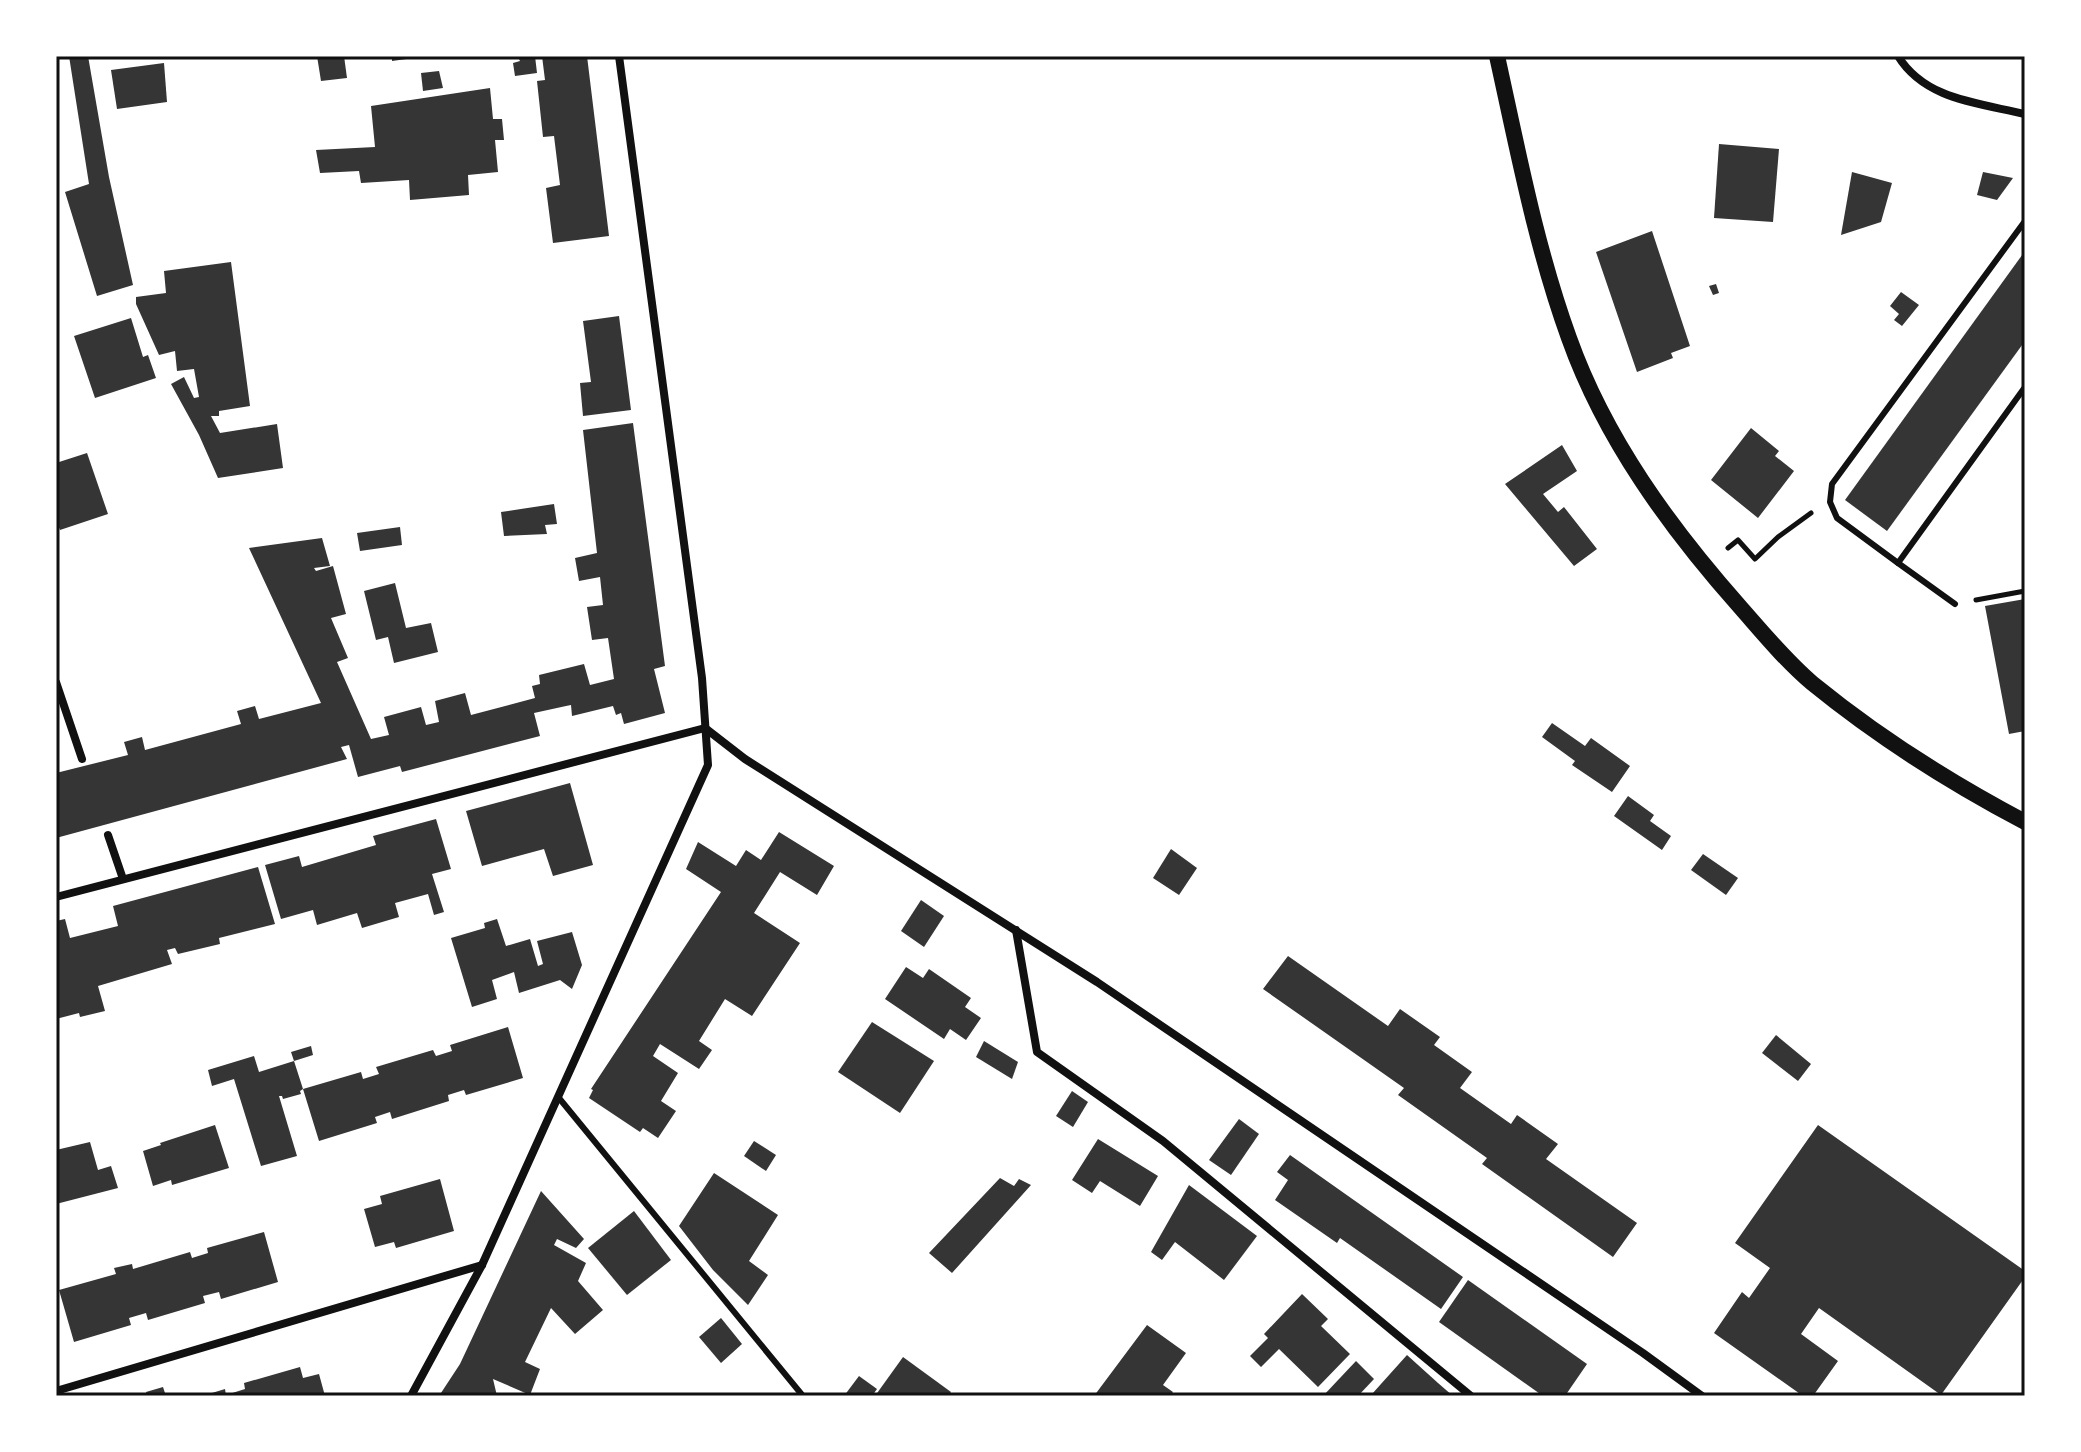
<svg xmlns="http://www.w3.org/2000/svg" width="2081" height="1452" font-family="'Space Grotesk',sans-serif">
<rect width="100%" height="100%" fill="#fff"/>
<g fill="#353535">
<path d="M69,56H88L109,177L133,285L97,296L65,192L89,184Z"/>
<path d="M317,56H344L347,78L321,81Z"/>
<path d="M392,56H421V57L392,61Z"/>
<path d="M535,56L537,73L515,76L513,63L520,61L519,59Z"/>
<path d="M542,56H587L609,236L553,243L546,188L560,185L554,136L543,137L537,81L545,80Z"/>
<path d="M164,63L167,102L117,109L111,70Z"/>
<path d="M439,71L443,88L423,91L421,73Z"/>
<path d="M490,88L493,119H502L504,140H495L498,172L468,175L469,195L410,200L409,180L361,183L359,171L320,173L316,150L375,147L371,106Z"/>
<path d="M1719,144L1779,149L1773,222L1714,218Z"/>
<path d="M1852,172L1892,183L1881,222L1841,235Z"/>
<path d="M1983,172L2013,178L1997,200L1977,195Z"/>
<path d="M1652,231L1690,346L1671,353L1673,358L1637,372L1596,252Z"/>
<path d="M2025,251V341L1887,531L1845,500Z"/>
<path d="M231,262L250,406L219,411V416H211L220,433L277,424L283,468L218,478L199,435L171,384L184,377L194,398L199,397L194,369L177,371L175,351L159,355L136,304V297L166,293L164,271Z"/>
<path d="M1716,284L1719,293L1713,295L1709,286Z"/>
<path d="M1901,292L1919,305L1902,326L1894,320L1899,314L1890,306Z"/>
<path d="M619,316L631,410L583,416L580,383L591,382L583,321Z"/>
<path d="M131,318L143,357L148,355L156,378L95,398L74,336Z"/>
<path d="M633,423L665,666L654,669L665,713L624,724L621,713L616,715L613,706L572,716L571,705L566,706L534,713L540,736L402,772L400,766L358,777L349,745L341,747L347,759L56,838V773L128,755L124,742L142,737L145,750L241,724L237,711L255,706L259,719L321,703L249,548L322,538L330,566L314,568L316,571L333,566L346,614L331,618L348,658L337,662L371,739L389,735L384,717L421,707L426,725L439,722L435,701L465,693L471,715L535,698L532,686L540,684L539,675L584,664L590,685L614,679L608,638L592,640L587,607L603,605L600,577L579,581L575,558L597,553L583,430Z"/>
<path d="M1751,428L1779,451L1775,456L1794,471L1758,518L1711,480Z"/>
<path d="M1562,445L1577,471L1543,494L1558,512L1564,507L1597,549L1574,566L1505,484Z"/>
<path d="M87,453L108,514L60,530L56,520V463Z"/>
<path d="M554,504L557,524L545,525L547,534L504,536L501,512Z"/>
<path d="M400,527L402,545L360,551L357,533Z"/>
<path d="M395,583L406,628L431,623L438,652L394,663L388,637L376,640L364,591Z"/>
<path d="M2025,599V731L2009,734L1985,606Z"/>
<path d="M1552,723L1585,746L1591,738L1630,766L1612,792L1572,765L1575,761L1542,737Z"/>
<path d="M570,783L593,865L553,876L544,849L482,866L466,811Z"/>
<path d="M1628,796L1654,815L1650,821L1671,836L1662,850L1614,816Z"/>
<path d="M436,819L451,869L432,874L444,912L434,915L428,894L395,903L399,917L362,928L357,913L317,925L313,910L281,919L265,865L299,856L302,867L376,845L373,836Z"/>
<path d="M779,832L834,866L817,895L780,872L754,913L800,943L752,1016L725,999L699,1041L712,1050L699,1069L660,1044L653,1056L678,1073L661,1101L676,1111L658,1138L643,1128L640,1132L589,1098L593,1090L591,1089L721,892L686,869L698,842L736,866L746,850L761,860Z"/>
<path d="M1171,849L1197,868L1179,895L1153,878Z"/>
<path d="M1703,854L1738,878L1726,895L1691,870Z"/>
<path d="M258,867L275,924L219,938L220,944L178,954L175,948L167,950L172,964L98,986L105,1011L80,1017L79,1013L56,1019V921L65,919L70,938L118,926L113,906Z"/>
<path d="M921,900L944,916L924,947L901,931Z"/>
<path d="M497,919L506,946L530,939L538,966L543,964L537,941L572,932L582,965L572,989L560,980L519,993L514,972L492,980L497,999L472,1007L451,938L485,928L484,923Z"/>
<path d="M1288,956L1388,1026L1400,1009L1440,1037L1434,1045L1472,1072L1460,1088L1511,1124L1517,1115L1558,1144L1546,1159L1637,1223L1613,1257L1482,1164L1487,1158L1398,1095L1404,1088L1263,989Z"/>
<path d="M906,967L923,978L929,969L971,998L965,1007L981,1018L966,1040L950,1029L944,1039L885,999Z"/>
<path d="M872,1022L934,1061L900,1113L838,1072Z"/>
<path d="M508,1027L523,1078L466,1095L464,1090L448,1095L449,1101L392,1119L390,1112L375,1117L377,1123L319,1141L303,1089L361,1072L363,1079L379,1074L376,1067L433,1050L436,1056L452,1051L450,1045Z"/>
<path d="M1776,1035L1811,1064L1798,1081L1762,1053Z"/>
<path d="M984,1041L1018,1062L1012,1079L976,1057Z"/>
<path d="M311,1046L313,1055L294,1061L291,1052Z"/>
<path d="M254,1056L259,1072L294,1061L303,1089L300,1091L301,1094L283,1099L282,1096H279L297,1156L261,1166L234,1079L212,1086L208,1070Z"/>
<path d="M1072,1091L1088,1102L1073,1127L1056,1116Z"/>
<path d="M1239,1119L1259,1134L1231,1175L1209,1160Z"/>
<path d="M215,1125L229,1168L172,1185L171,1180L153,1186L143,1151L161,1145L160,1143Z"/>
<path d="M1818,1125L2025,1271V1277L1941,1395L1819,1308L1801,1334L1838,1361L1813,1396H1803L1714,1333L1742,1292L1749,1298L1770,1268L1735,1243Z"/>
<path d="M1098,1139L1158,1176L1140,1206L1100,1181L1092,1193L1072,1180Z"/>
<path d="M754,1141L776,1155L766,1171L744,1156Z"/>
<path d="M90,1142L98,1170L111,1166L118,1188L56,1204V1150Z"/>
<path d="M1290,1155L1463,1277L1441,1309L1340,1238L1337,1243L1275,1200L1288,1180L1277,1172Z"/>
<path d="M714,1173L778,1215L749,1261L768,1275L748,1305L713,1270L679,1226Z"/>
<path d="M1000,1178L1014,1186L1019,1179L1031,1185L952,1273L929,1253Z"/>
<path d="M440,1179L454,1231L396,1248L394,1242L375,1247L364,1209L382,1204L380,1196Z"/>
<path d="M1189,1185L1257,1236L1224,1280L1175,1242L1162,1260L1151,1252Z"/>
<path d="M541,1191L584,1239L576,1248L557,1239L554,1245L586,1263L578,1281L603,1310L575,1334L551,1308L525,1362L540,1369L530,1395L493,1379L497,1396H439L460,1364Z"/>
<path d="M634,1211L671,1260L627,1295L588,1248Z"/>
<path d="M264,1232L278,1282L221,1299L219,1292L203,1296L205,1303L148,1320L146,1313L129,1318L131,1325L74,1342L59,1290L116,1274L114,1268L132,1264L133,1269L190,1252L192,1258L208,1253L207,1248Z"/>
<path d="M1468,1280L1587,1364L1565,1396H1543L1439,1322Z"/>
<path d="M1302,1294L1328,1319L1321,1326L1350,1354L1318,1387L1279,1349L1261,1367L1250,1356L1268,1338L1264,1334Z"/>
<path d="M721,1318L742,1344L721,1363L699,1337Z"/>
<path d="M1147,1325L1186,1353L1163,1385L1173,1392L1170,1396H1094Z"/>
<path d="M1407,1355L1438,1383L1453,1396L1372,1394Z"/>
<path d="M903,1357L951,1392L948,1396H875Z"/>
<path d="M1356,1361L1374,1379L1358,1396H1323Z"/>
<path d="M300,1367L303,1378L319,1374L325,1396H202L225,1389L226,1395L245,1389L244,1383Z"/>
<path d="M859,1376L877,1389L872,1396H844Z"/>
<path d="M163,1387L166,1396H147L146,1392Z"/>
</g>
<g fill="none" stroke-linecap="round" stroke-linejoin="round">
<g stroke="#111" stroke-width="5">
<path d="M1728,548L1738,540L1755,559L1778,537L1811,513"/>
<path d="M1976,600L2025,591"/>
</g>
<g stroke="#111" stroke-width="6">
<path d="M2025,221L1832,484L1830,502L1837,518L1898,563L2025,387"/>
<path d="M1898,563L1955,604"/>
<path d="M559,1098L803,1396"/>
</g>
<g stroke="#111" stroke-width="8">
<path d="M1898,56C1925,100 1979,103 2025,114"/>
<path d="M56,682L82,759"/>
<path d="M705,728L745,759L1097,982L1643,1353L1702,1396"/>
<path d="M108,835L123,879"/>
<path d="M56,897L705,728"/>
<path d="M1016,930L1037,1052L1163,1141L1471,1396"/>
<path d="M56,1391L482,1265"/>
<path d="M411,1396L482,1265L708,765L702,678L619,56"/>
</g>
<path stroke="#111" stroke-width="16" d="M1497,56C1518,151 1536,247 1569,338C1605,439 1670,528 1741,608C1763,633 1786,661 1812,683C1877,736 1951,783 2025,822"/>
</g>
<rect width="2081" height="1452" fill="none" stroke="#ffffff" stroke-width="116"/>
<rect x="58" y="58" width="1965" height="1336" fill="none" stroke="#111" stroke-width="3"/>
</svg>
